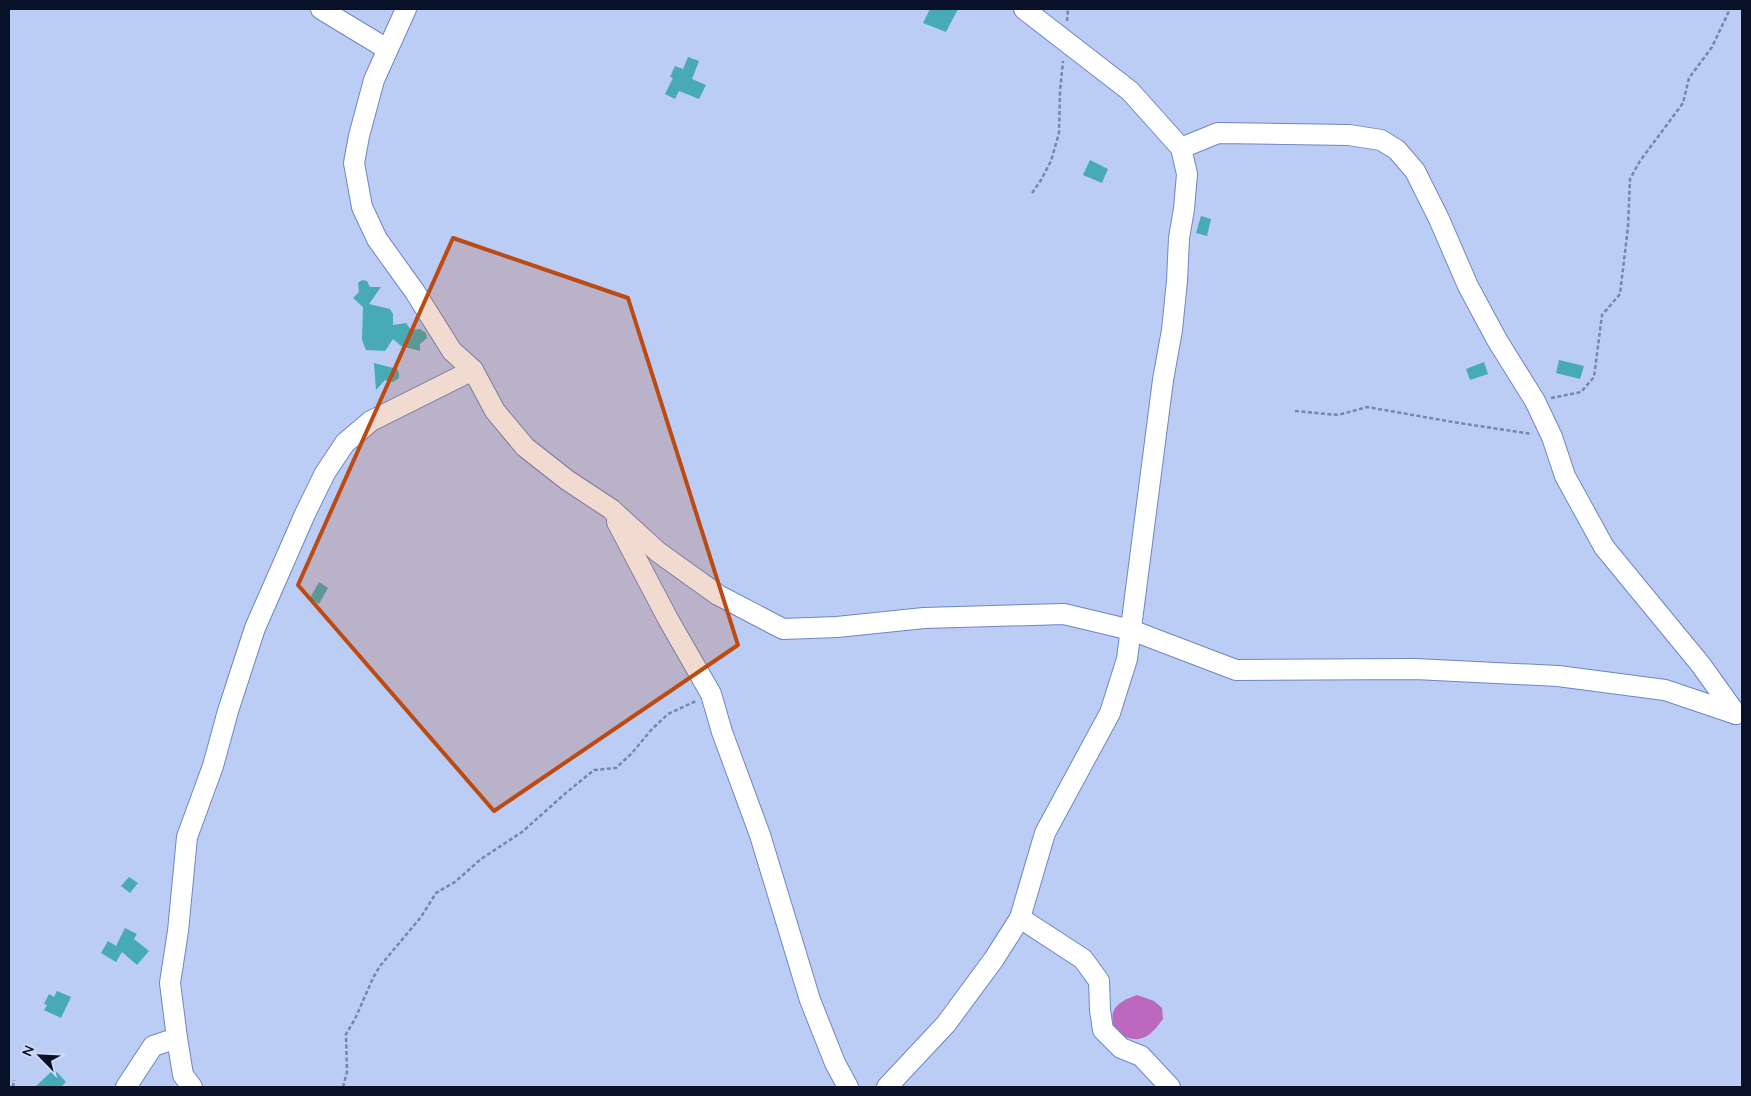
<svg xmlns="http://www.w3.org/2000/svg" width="1751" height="1096" font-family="Quicksand,sans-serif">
<rect width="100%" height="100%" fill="#bbccf5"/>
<path fill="#bc68be" d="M1137,995L1154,1001L1162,1008L1163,1019C1148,1039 1140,1045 1116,1033C1107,1010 1115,1003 1137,995Z"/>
<g fill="#48aab6">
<path d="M930,9H958L946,32L923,23Z"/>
<path d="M688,57L699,61L692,79L706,85L699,99L679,91L675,99L665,94L673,78L670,77L675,66L683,69Z"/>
<path d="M1090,160L1108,169L1102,183L1083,175Z"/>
<path d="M1201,216L1211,219L1207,236L1196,233Z"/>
<path d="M362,280L367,281L370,287H381L369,304L390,309L393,314V325L406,323L411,330L420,329L426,333L427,338L420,344V351L401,346L393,339L385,351L366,350L362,340L363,307L353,298L359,292L358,283Z"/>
<path d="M1559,360L1584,366L1580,379L1556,373Z"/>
<path d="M1484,362L1488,374L1470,380L1466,369Z"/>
<path d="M374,363L397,369L399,373V378L393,382L385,380L376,390Z"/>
<path d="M319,582L328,588L319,604L310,598Z"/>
<path d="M129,877L138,883L130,893L121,886Z"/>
<path d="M125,928L137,934L134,939L149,951L137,965L122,952L116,962L101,953L108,941L116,946Z"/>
<path d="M57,991L71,997L61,1018L44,1010L47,1005L44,1004L49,994L54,997Z"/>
<path d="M54,1069L66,1082L61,1087H35Z"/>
</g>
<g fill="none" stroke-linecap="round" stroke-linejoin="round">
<g stroke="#6d87c6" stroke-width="22">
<g id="minor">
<path d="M321,9L387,49"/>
<path d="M406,9L374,80L359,136L354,163L362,207L377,239L415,292L452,351L473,370L495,411L525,447L567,480L611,509L658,552L718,595L783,629L837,627L924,618L1064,614L1131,630L1236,670L1415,669L1558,676L1665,690L1736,714"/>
<path d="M1181,148L1218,133L1349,135L1381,140L1397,150L1415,171L1439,219L1468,286L1497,340L1535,401L1552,437L1565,476L1604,547L1701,665L1736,714"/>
<path d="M617,522L668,619L711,694L722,732L760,835L810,1000L835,1063L848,1087"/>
<path d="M1020,918L1083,959L1099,981L1100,1010L1103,1030L1121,1048L1141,1056L1170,1087"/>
<path d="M126,1087L153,1046L177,1038"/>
<path d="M192,1087L183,1075L177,1038L170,983L178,931L187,837L213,766L228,711L255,628L305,514L325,473L345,443L371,421L473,370"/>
<path d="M887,1087L946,1024L994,959L1020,918L1045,833L1110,713L1127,659L1163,380L1172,330L1177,281L1179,238L1184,209L1187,174L1181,148L1130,91L1024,9"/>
</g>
</g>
<g stroke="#7886a8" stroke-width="2.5" stroke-dasharray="4 2.5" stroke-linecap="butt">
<path d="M1067,21L1068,9"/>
<path d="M1032,193L1041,180L1051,161L1059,133L1060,91L1063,61"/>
<path d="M1551,398L1581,392L1594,377L1602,315L1620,294L1628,227L1630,179L1640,161L1683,103L1689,78L1712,47L1730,9"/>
<path d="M1295,411L1338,415L1367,407L1459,423L1532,434"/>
<path d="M13,1087L14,1080"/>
<path d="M343,1087L347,1072L346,1034L355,1019L373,978L380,966L421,917L436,893L455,882L481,859L522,832L567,792L594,770L616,768L632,753L652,729L668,714L696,701"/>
</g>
<use href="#minor" stroke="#fff" stroke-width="20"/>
</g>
<path fill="#bb4b12" fill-opacity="0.2" stroke="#bb4b12" stroke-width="4" stroke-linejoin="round" d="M453,238L628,298L738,645L494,811L298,585Z"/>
<rect width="1751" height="1096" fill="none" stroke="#091129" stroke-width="20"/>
<g transform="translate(40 1056) rotate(294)" stroke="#cddaf5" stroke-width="4" paint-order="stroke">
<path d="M0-4L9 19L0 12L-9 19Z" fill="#091129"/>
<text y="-8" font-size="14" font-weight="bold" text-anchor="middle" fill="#091129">N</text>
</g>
</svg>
